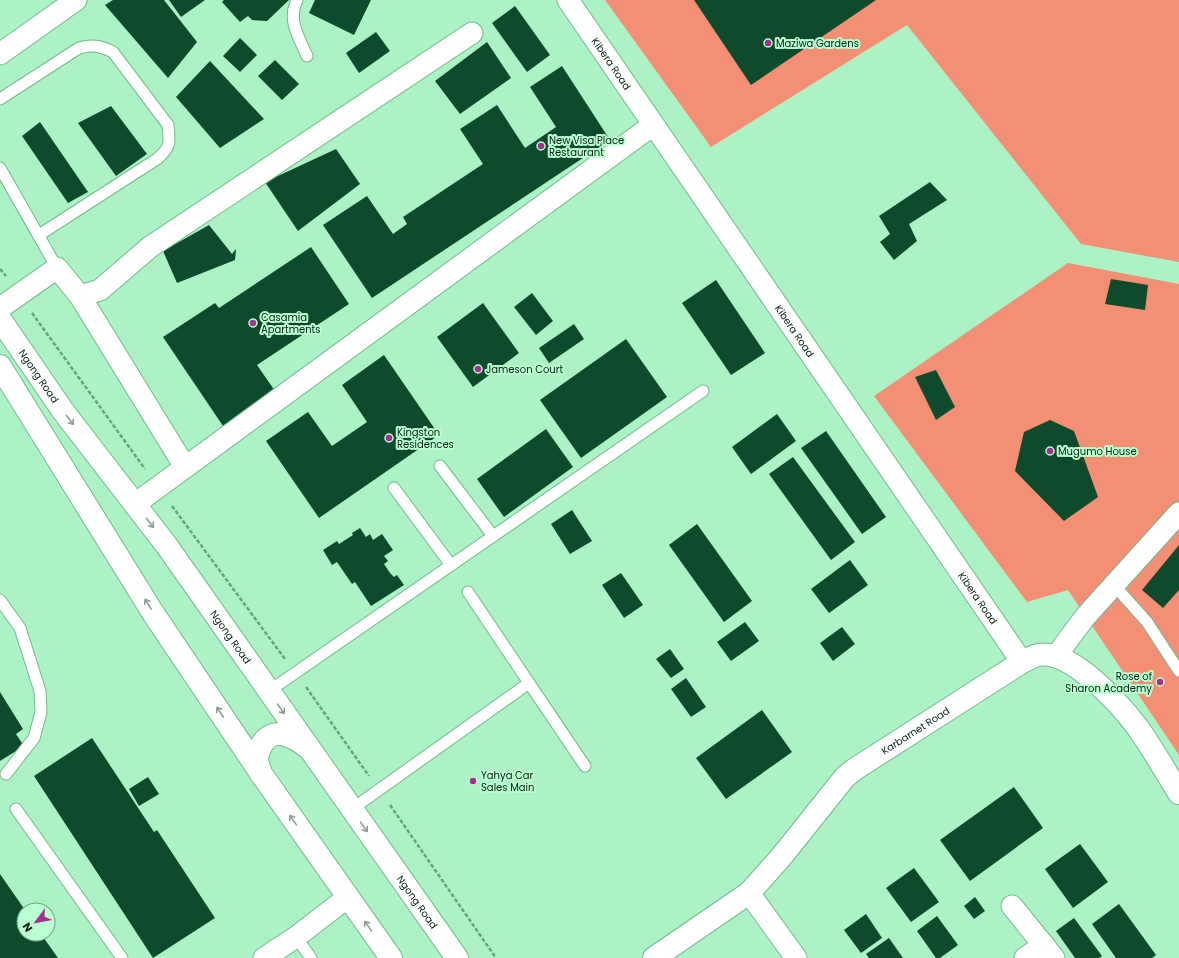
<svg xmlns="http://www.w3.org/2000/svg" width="1179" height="958" font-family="Poppins,sans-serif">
<rect width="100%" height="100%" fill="#acf2c4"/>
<g fill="#f28f75">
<path d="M605,0H1179V262L1081,244L907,25L711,147Z"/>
<path d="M1068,263L1179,284V755L1068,590L1027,602L874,396Z"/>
</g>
<g fill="#0e4a2b">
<path d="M113,0H164L197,42L168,78L105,5Z"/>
<path d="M169,0H205L181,17Z"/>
<path d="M224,0H289L267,21L252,20L248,16L240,22L222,2Z"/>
<path d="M315,0H371L354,35L309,13Z"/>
<path d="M694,0H876L751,85Z"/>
<path d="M515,6L550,55L527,72L492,23Z"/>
<path d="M376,32L390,51L359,73L346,53Z"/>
<path d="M240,38L257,55L240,72L223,56Z"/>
<path d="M487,42L511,78L460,114L435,81Z"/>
<path d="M275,60L299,84L282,100L258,76Z"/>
<path d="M210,61L264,119L220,148L176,97Z"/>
<path d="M562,66L610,140L372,298L323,225L367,196L393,234L407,224L403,217L483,164L460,129L497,105L525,148L556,127L530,87Z"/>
<path d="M111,106L147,154L116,176L78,123Z"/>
<path d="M40,122L88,192L68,203L22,136Z"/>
<path d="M336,149L360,184L298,231L265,182Z"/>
<path d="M930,182L947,200L909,224L917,241L894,260L880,242L890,234L879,216Z"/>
<path d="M209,225L232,254L236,249L235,260L177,283L163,251Z"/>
<path d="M311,247L349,304L257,365L275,391L223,426L163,337L215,303L219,308Z"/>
<path d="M1111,279L1148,285L1145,310L1105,304Z"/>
<path d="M716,280L765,353L731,375L682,303Z"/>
<path d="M532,293L553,321L536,335L514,307Z"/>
<path d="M483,303L519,353L473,387L437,337Z"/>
<path d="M574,324L584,339L549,363L539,348Z"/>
<path d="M626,339L667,397L581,458L540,400Z"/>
<path d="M384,355L439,435L319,518L266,441L308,412L332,446L367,422L342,385Z"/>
<path d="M936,370L955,407L936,420L915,377Z"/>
<path d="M777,414L796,441L751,474L732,447Z"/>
<path d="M1050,420L1074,431L1098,497L1064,521L1015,471L1024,432Z"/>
<path d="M546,429L573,467L504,517L477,479Z"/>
<path d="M826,431L886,517L862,534L801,448Z"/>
<path d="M793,457L855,542L831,560L769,474Z"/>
<path d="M572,510L592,541L570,554L551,524Z"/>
<path d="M697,524L752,601L724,622L669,545Z"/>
<path d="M360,528L366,537L370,534L373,540L382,534L393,550L384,556L388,561L384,564L390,573L394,577L397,575L404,585L371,606L355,582L352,584L337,562L332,565L323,550L337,541L339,544L353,535L352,533Z"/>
<path d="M1179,545V590L1163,608L1142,590Z"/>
<path d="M850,560L868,585L829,613L811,589Z"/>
<path d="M621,573L643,605L624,618L602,585Z"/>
<path d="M745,622L759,641L731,661L717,642Z"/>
<path d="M842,627L855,644L833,661L820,643Z"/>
<path d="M670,649L684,669L671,678L656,659Z"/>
<path d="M686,678L706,707L691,717L671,689Z"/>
<path d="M0,692L23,729L16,734L24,746L0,761Z"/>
<path d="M762,710L792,752L726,799L696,758Z"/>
<path d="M92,738L154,832L157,830L215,918L153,958L34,776Z"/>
<path d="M148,777L159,794L139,806L129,789Z"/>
<path d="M1014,787L1043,828L970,881L940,840Z"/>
<path d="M1080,844L1108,882L1073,908L1045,869Z"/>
<path d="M914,868L939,902L911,922L886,888Z"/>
<path d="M0,874L25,910L24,934H41L58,958H0Z"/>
<path d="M975,897L985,911L974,919L964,906Z"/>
<path d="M1119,904L1156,955L1152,958H1116L1092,924Z"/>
<path d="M866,914L882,938L861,953L844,930Z"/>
<path d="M937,916L958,945L940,958H936L917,931Z"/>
<path d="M1074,918L1102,956L1099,958H1075L1056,931Z"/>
<path d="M889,938L903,958H869L866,954Z"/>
</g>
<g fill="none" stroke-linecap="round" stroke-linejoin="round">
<g stroke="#75b98e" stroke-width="13">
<g id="lane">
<path d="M297,0C287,20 299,37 307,56"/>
<path d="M0,99L79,48C92,44 101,46 113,52L168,125C170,143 171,147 157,159L39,235"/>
<path d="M0,168L57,268"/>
<path d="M440,466L493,536"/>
<path d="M394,488L451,565"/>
<path d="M1114,585L1147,622L1179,671"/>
<path d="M0,600L20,628L40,691L41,712L34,738L6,774"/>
<path d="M529,683L585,766"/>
<path d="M269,691L703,391"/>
<path d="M16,809L122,958"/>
<path d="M352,809L529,683L468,592"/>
<path d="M296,937L311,958"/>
</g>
</g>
<g stroke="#75b98e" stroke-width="23">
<g id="street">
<path id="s1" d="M568,0L1022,662"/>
<path d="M0,54L76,0"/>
<path d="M80,296L185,467"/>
<path d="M0,308L57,268L80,296L100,290L150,247L472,33"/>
<path d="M135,504L653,125"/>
<path d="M1056,656L1085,617L1179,513"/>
<path d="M749,893L796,958"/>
<path d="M1012,906L1054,958"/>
<path d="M264,958L296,937L348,897"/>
<path d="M1025,958L1044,945"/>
</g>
</g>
<g stroke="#75b98e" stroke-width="24">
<g id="secondary">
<path id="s2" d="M0,319L63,411L167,546L457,958"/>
<path d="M0,366L153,613L262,775L391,958"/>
<path d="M261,774C260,769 257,763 257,758C257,755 260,749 261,746C272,725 293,736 307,747"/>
<path id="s3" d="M654,958L749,893L782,856L845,777L855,769L1022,662C1027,660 1033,656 1038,655C1071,649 1120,704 1138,728C1153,749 1165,771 1179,793"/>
</g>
</g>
<g stroke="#6ba17f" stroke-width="2.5" stroke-dasharray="4 2" stroke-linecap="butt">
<path d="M0,269L6,276"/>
<path d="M32,313L145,469"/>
<path d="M172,506L285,659"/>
<path d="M306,687L369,776"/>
<path d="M390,805L496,958"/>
</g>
<use href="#lane" stroke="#fff" stroke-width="11"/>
<use href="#street" stroke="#fff" stroke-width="21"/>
<use href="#secondary" stroke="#fff" stroke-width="22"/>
</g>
<defs><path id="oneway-shaft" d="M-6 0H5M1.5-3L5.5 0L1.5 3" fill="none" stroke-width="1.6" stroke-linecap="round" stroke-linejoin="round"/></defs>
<g stroke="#8e9c94">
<use href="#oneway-shaft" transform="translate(70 420) rotate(52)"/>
<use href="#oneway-shaft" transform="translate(150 523) rotate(52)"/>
<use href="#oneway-shaft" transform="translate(148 604) rotate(-122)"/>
<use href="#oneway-shaft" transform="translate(281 709) rotate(55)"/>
<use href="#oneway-shaft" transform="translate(220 712) rotate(-124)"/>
<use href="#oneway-shaft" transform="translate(293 820) rotate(-125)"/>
<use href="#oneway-shaft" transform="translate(364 827) rotate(55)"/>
<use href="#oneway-shaft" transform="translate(368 926) rotate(-125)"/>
</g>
<g fill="#a2318e" stroke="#b9ffd1" stroke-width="1.5">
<circle cx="768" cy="43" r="4"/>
<circle cx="541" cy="146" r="4"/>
<circle cx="253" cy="323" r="4"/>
<circle cx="478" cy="369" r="4"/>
<circle cx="389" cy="438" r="4"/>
<circle cx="1050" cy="451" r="4"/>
<circle cx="1160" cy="682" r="4"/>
<circle cx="473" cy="781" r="4"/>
</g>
<g text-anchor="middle" stroke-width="4" stroke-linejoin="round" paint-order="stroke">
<g font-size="10" fill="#052212" stroke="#b9ffd1" text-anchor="start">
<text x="776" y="47">Maziwa Gardens</text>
<text x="549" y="144">New Visa Place<tspan x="549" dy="12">Restaurant</tspan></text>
<text x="261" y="321">Casamia<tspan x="261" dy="12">Apartments</tspan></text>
<text x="486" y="373">Jameson Court</text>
<text x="397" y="436">Kingston<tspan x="397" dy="12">Residences</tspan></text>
<text x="1058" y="455">Mugumo House</text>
<text x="1152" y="680" text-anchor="end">Rose of<tspan x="1152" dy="12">Sharon Academy</tspan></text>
<text x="481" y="779">Yahya Car<tspan x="481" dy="12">Sales Main</tspan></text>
</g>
<g font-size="10" fill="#052212" stroke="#b9ffd1">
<text dy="4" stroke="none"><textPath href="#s1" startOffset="77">Kibera Road</textPath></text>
<text dy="4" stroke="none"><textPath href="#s1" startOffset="401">Kibera Road</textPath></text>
<text dy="4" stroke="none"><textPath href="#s2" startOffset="69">Ngong Road</textPath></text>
<text dy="4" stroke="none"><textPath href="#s1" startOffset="725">Kibera Road</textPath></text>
<text dy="4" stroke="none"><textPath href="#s2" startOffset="393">Ngong Road</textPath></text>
<text dy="4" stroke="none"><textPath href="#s3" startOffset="350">Karbarnet Road</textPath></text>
<text dy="4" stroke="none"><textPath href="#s2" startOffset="717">Ngong Road</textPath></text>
</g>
</g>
<g transform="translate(36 922) rotate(238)"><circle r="19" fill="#b9ffd1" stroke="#71a785"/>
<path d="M0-3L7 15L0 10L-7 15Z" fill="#a2318e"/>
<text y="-6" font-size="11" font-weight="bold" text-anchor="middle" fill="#052212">N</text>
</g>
</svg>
